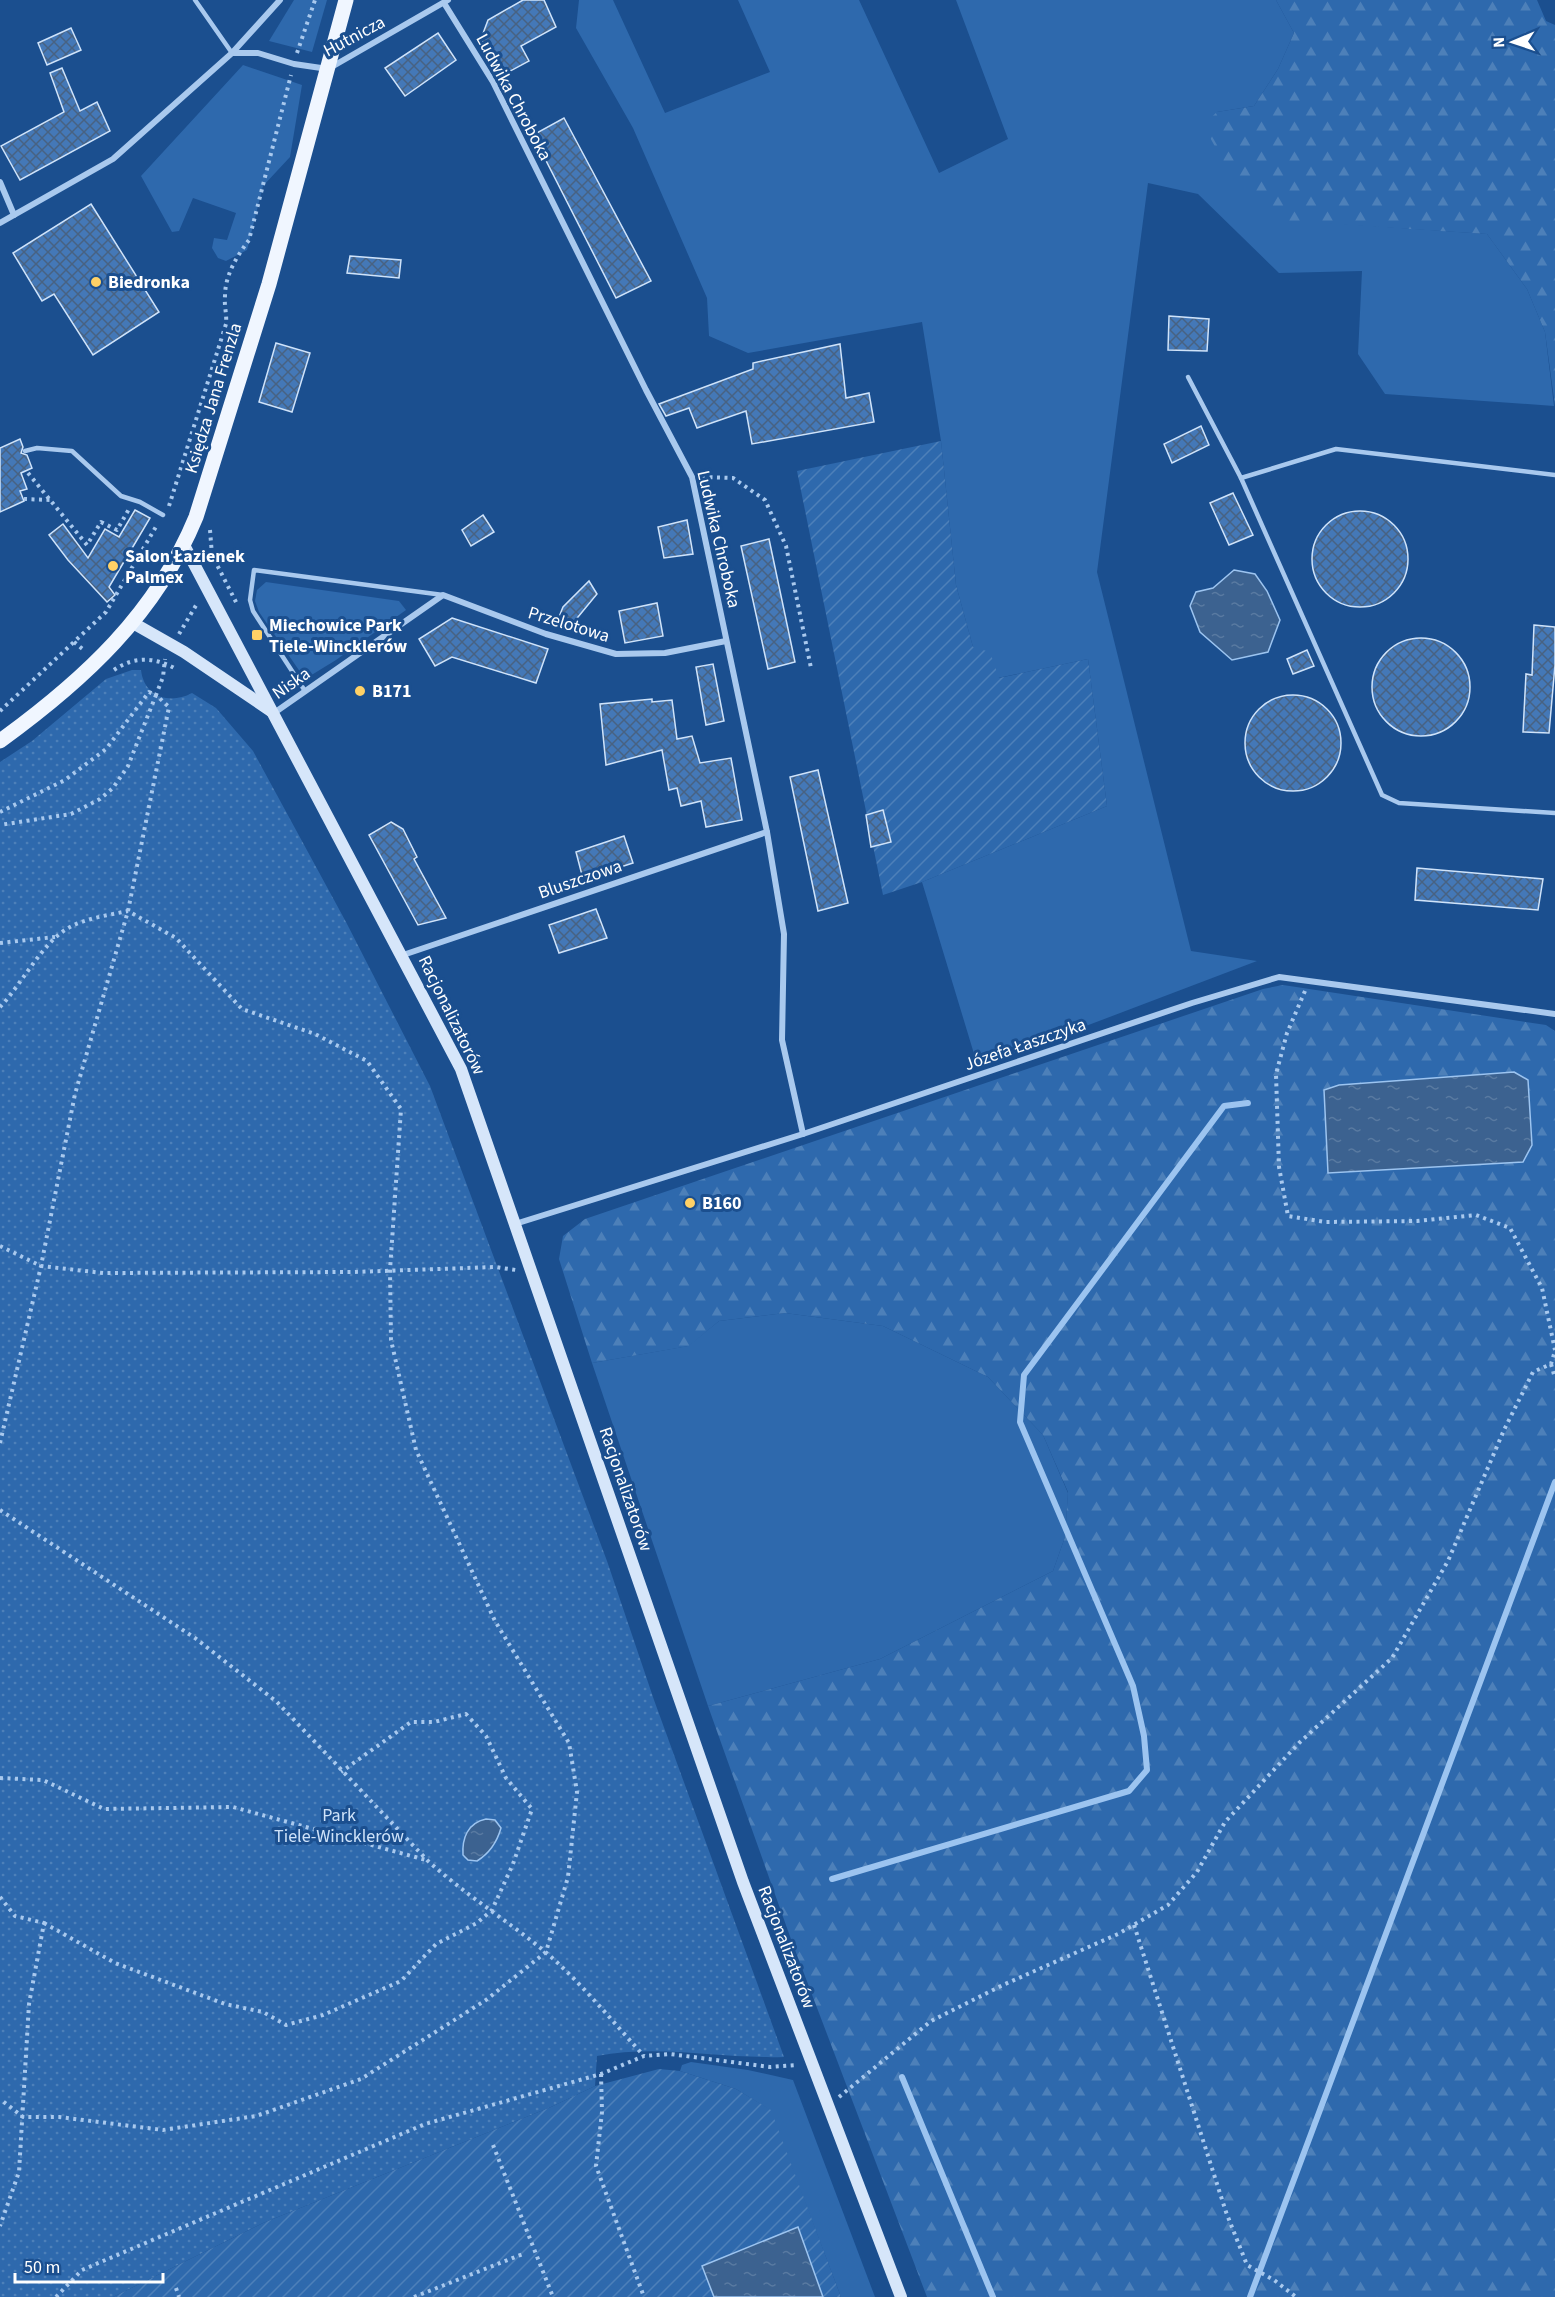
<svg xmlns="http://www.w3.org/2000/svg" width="1555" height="2297" font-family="'Source Sans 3',sans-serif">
<defs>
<pattern id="forest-firs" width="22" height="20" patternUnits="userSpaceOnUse" patternTransform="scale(1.5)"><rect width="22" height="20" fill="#2e69ad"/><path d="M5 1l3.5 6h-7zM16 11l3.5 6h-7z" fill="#4d80b9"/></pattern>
<pattern id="park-dots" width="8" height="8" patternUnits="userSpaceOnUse" patternTransform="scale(1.5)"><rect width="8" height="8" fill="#2e69ad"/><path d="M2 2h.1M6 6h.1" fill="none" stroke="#4d80b9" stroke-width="1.8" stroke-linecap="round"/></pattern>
<pattern id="garden-furrows" width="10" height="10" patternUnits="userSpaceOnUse" patternTransform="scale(1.5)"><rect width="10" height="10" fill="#2e69ad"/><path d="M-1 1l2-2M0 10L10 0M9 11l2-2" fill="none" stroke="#4d80b9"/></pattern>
<pattern id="water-ripples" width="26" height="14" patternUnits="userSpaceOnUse" patternTransform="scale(1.5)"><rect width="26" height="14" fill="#3c6290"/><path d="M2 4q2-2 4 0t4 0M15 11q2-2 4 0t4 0" fill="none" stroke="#597aa1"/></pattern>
<pattern id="building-cross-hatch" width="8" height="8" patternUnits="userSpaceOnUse" patternTransform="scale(1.5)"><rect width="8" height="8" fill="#4478b7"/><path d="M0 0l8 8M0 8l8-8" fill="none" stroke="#486282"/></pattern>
</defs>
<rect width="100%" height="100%" fill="#1b4f8f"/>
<g fill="#2e69ad">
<path d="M294,0H327L312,52L269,41Z"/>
<path d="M579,0H613L665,113L770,72L738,0H859L939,173L1008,139L956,0H1276L1294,33L1278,69L1254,106L1217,112L1272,219L1487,234L1527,289L1545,332L1554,406L1385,394L1358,354L1362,271L1279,273L1198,194L1148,183L1097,572L1191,951L1257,961L978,1067L922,882L1107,806L1088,659L998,678L973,647L956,585L941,441L922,322L748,353L709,336L707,298L633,128L576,28Z"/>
<path d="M243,65L302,85L290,157L263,186L247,250L226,261L218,258L212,248L214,238L227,240L236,213L193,198L179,231L172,232L141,176Z"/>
<path d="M266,582L399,601L406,610L336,660L305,679L259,612L255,601L257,590Z"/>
<path d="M785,1313L883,1326L988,1377L1043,1435L1068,1493L1065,1537L1053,1571L880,1659L708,1706L592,1363L688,1346L719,1321Z"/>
<path d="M691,2062L748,2070L793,2080L875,2297H841L770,2110L736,2089L680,2071L682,2065Z"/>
</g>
<g fill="url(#forest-firs)">
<path d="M1276,0H1537L1546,21L1555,25V406L1545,332L1527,289L1487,234L1272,220L1222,159L1203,125L1217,112L1254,106L1278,69L1294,33Z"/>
<path d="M1283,985L1546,1025L1555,1031V2297H927L792,1942L708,1706L880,1659L1053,1571L1065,1537L1068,1492L1043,1435L988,1377L883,1326L785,1313L719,1321L689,1346L592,1363L559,1259L563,1236L585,1219L1263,989Z"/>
</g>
<path fill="url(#park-dots)" d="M132,670H141C144,697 170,705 192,693L216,708L253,751L346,922L430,1086L607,1561L654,1700L784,2057C721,2059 659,2044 597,2056L595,2086L551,2107L263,2223L113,2297H0V762L32,741L106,679Z"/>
<g fill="url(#garden-furrows)">
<path d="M941,441L956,585L973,647L990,652L999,678L1088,659L1107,806L922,882L883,895L797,471Z"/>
<path d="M659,2069L680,2071L736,2089L771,2110L841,2297H113L263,2223L551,2107L595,2086Z"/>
</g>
<g fill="url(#water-ripples)" stroke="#9cc4f0" stroke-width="1.5">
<path d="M1234,570L1255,574L1267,591L1280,620L1268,652L1232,660L1200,632L1190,606L1196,592L1213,588Z"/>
<path d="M1514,1072L1528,1080L1532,1145L1523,1162L1328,1173L1324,1090L1339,1085Z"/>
<path d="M486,1819L495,1820L501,1828C497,1842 490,1853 477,1861L468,1860L463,1855C462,1839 467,1823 486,1819Z"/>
<path d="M798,2227L823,2297H714L702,2266Z"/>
</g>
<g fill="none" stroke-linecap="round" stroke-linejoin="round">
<g stroke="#9cc4f0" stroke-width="6">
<path d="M832,1879L1129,1791L1147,1770L1144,1736L1133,1686L1020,1422L1024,1375L1224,1106L1248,1103"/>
<path d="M902,2077L993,2297"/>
<path d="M1250,2297L1555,1482"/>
</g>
</g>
<g fill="url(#building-cross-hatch)" stroke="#cfe3fa" stroke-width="1.5">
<path d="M523,0H544L556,27L521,46L529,61L501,76L481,39L488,20Z"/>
<path d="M71,28L81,50L47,65L38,43Z"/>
<path d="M438,33L456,60L405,96L385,68Z"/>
<path d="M62,68L80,111L97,102L110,131L20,180L1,146L64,112L50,73Z"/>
<path d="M564,118L651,281L616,298L533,135Z"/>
<path d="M91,204L159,312L93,355L54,294L42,301L13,253Z"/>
<path d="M350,256L401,260L399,278L347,273Z"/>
<path d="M1169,316L1209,319L1207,351L1168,350Z"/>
<path d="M276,343L310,353L292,412L259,402Z"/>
<path d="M840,344L846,398L869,393L874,422L752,444L746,411L697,428L689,408L666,416L659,404L753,369V363Z"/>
<path d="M1201,426L1209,445L1172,463L1164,444Z"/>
<path d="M20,439L23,447L21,453L27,455L32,468L21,473L27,489L20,491L24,501L0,512V448Z"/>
<path d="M1233,493L1253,535L1229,545L1210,503Z"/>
<path d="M135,510L150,518L109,587L115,595L107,602L68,560L49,535L63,524L88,558L105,529L119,537Z"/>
<circle cx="1360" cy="559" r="48"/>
<path d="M483,515L494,532L471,546L462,530Z"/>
<path d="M687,520L693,554L664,558L658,527Z"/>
<path d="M769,539L795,662L768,669L741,546Z"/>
<path d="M589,581L597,594L573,623L559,617L563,607Z"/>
<path d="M657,603L663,636L625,643L619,611Z"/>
<path d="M452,618L548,649L536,683L452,657L435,666L419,639Z"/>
<path d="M1534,625L1555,627V665L1549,733L1523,732L1526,674L1532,675Z"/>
<circle cx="1421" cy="687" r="49"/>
<path d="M1307,650L1314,666L1293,674L1287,659Z"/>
<path d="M713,664L724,721L706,725L696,667Z"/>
<circle cx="1293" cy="743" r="48"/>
<path d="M652,699V702L672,700L677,739L692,736L700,763L731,758L742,820L706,827L701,801L681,806L677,788L669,790L662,750L606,765L600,704Z"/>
<path d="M818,770L848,903L818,911L790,777Z"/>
<path d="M883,810L891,842L871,847L866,815Z"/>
<path d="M391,822L403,829L417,857L414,859L446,918L418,925L369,835Z"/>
<path d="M624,836L633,863L583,879L576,852Z"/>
<path d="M1417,868L1543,879L1538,910L1415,900Z"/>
<path d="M596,909L607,938L559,953L549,925Z"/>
</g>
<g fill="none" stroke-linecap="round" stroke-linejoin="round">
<g stroke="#a9c9ee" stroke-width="4" stroke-dasharray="3 4.5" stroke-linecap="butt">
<path d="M297,53L315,0"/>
<path d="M28,473L87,545L101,522L117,530L129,509"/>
<path d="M702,477L733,478L765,500L786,546L811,668"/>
<path d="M24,499L50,500"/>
<path d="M169,506L226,324C227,314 224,306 225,296C225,275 237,256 249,240L291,75"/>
<path d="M210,530L212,555L238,606"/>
<path d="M179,634L198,602"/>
<path d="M74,642L85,651"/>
<path d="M114,670C134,656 155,657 176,669"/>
<path d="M0,711L106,612L157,525"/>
<path d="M0,812L65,780L106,749L149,692L156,695L128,766L113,788L100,799L71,814L0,825"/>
<path d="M0,943L55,937"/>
<path d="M1305,991L1287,1033L1276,1074L1279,1167L1288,1216L1325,1222L1417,1221L1476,1215L1510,1228L1542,1288L1555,1350"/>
<path d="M0,1007C22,984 43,941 70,927C87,918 109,915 128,911L176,938L242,1009L315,1034L367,1061L401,1109L390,1270L391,1340L416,1450L495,1621L569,1743L577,1792L568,1877L546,1952L486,2000L361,2079L256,2116L163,2130L59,2117H23L0,2099"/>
<path d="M0,1246L41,1266L103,1273L354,1272L495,1267L516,1270"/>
<path d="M1551,1364L1555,1378"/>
<path d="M0,1443L41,1266L75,1094L128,911L169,707L156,695L163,677L165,659"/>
<path d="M0,1510L195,1638L277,1702L427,1860C463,1893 505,1919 543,1950C580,1981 612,2021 644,2056"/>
<path d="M0,1778L43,1780L104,1809L233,1807L426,1860"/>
<path d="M0,1897L15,1916L44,1923L29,2004L19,2172L0,2226"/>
<path d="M44,1923L115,1963L225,2004L263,2012L286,2025L323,2015L401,1981L436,1944L477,1923L492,1910L513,1864L532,1809L506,1778L486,1736L466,1714L434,1722H411L341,1772"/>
<path d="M1134,1925L1226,2212L1247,2265L1274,2280L1296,2297"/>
<path d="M601,2074L602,2112L596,2166L644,2297"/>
<path d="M839,2097L931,2021L1003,1985L1118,1934L1168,1905L1197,1872L1225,1822L1299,1743L1392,1658L1448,1561L1504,1430L1533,1372L1551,1364L1555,1351"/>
<path d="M493,2145L553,2297"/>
<path d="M176,2288L179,2297"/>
<path d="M56,2297L82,2270L425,2124L601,2074L644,2056L670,2054L770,2067L797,2065"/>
<path d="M414,2297L523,2254"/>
</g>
<g stroke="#a9c9ee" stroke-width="4.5">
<path d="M195,0L232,53"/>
<path d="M1188,377L1241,478"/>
<path d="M25,451L37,448L72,451L121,496L140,502L163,515"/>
<path d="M1555,475L1336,449L1241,478L1382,795L1399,803L1555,813"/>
<path d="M305,691L253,611L250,600L254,570L443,595"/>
</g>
<g stroke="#a9c9ee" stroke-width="6">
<path d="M444,3L493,82L646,390L692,477L767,832L784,934L782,1040L803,1134"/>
<path d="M232,53H258L294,64L328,69L448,0"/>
<path d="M0,182L14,215"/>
<path d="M0,223L113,159L232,53L280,0"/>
<path d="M274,713L443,595L546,634L616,654L665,653L726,641"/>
<path d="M403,955L767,832"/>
<path d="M515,1224L803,1134L1192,1003L1279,977L1555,1014"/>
</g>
<g stroke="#d6e6fa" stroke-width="12">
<path d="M184,545L461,1069L743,1882L901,2297"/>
<path d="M133,623L184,652L271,711"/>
</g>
<path stroke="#f0f6ff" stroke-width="15" d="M0,741C84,680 156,614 196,517L269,284L346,0"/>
</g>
<g fill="#ffd166" stroke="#1b4f8f" stroke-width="2">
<circle cx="96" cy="282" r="6"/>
<circle cx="113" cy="566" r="6"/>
<rect x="251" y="629" width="12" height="12" rx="3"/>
<circle cx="360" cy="691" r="6"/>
<circle cx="690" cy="1203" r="6"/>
</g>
<g text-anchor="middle" stroke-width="6" stroke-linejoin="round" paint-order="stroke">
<g font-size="18" fill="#fff" stroke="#1b4f8f">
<text transform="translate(354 36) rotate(-28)" y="6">Hutnicza</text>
<text transform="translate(514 97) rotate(62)" y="6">Ludwika Chroboka</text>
<text transform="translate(213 398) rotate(-73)" y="6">Księdza Jana Frenzla</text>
<text transform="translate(719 539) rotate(77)" y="6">Ludwika Chroboka</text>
<text transform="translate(569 624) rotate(17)" y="6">Przelotowa</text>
<text transform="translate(291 683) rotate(-35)" y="6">Niska</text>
<text transform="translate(580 879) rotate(-19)" y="6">Bluszczowa</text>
<text transform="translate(452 1015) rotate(64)" y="6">Racjonalizatorów</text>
<text transform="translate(1025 1044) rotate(-19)" y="6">Józefa Łaszczyka</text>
<text transform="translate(626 1489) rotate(71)" y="6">Racjonalizatorów</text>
<text transform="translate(787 1947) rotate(69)" y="6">Racjonalizatorów</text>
</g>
<g font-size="18" font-weight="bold" fill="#fff" stroke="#1b4f8f" text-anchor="start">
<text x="108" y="288">Biedronka</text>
<text x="125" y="562">Salon Łazienek<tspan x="125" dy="21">Palmex</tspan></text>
<text x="269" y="631">Miechowice Park<tspan x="269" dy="21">Tiele-Wincklerów</tspan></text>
<text x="372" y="697">B171</text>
<text x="702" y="1209">B160</text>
</g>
<g font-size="18" fill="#cfe3fa" stroke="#1b4f8f">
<text x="339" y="1821">Park<tspan x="339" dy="21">Tiele-Wincklerów</tspan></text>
</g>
</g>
<g transform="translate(1513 42) rotate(268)" stroke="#1b4f8f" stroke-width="4.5" paint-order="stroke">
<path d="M0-4.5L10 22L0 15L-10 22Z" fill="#ffffff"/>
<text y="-9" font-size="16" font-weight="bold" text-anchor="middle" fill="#ffffff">N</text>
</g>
<path d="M15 2273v9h148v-9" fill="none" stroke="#ffffff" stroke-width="3"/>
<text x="24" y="2273" font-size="18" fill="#ffffff" stroke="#1b4f8f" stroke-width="4.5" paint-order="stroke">50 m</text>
</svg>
